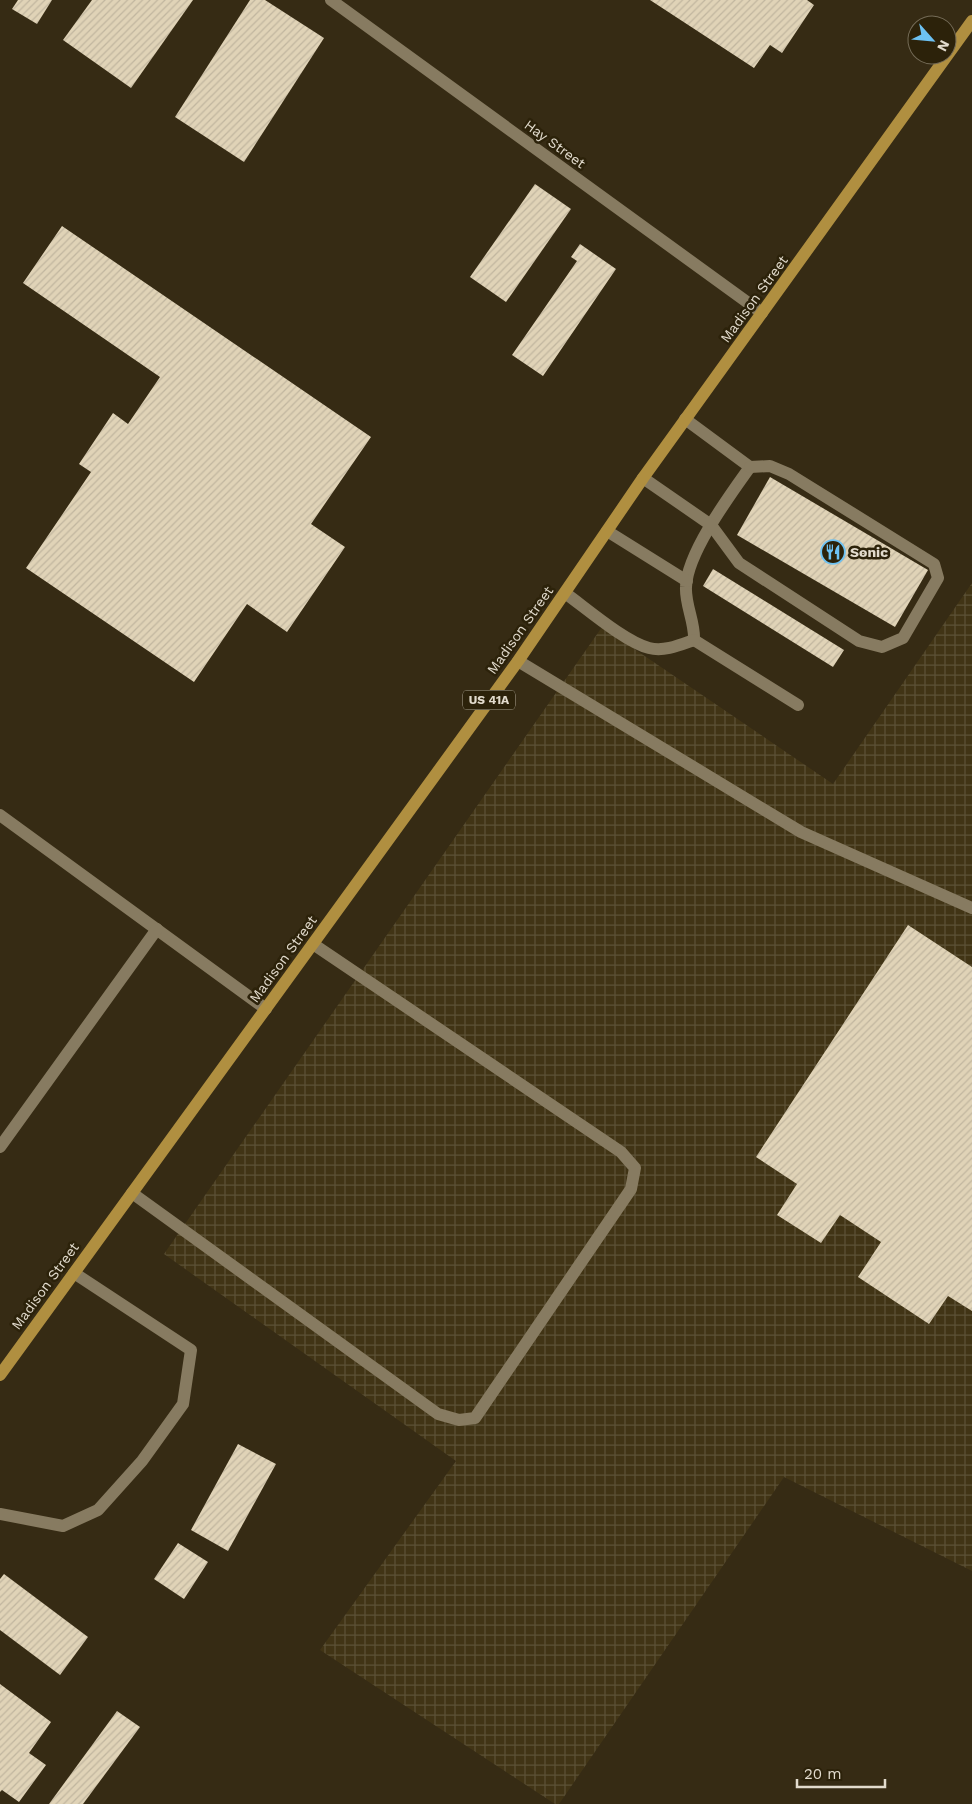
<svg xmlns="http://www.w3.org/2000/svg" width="972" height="1804" font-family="'Work Sans',sans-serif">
<defs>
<pattern id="industrial-grid" width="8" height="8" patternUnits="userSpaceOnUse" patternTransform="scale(1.25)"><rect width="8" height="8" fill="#413415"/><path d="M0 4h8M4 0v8" fill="none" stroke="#5c5136"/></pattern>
<pattern id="building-hatch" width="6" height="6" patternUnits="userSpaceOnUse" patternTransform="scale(1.25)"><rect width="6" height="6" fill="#e0d3b7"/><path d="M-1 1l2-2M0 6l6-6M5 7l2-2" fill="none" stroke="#c1b69f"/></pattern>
</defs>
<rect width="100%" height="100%" fill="#362b14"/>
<path fill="url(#industrial-grid)" d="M972,583V1571L784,1477L559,1804H555L320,1650L456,1461L164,1254L602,627L833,784Z"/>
<g fill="url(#building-hatch)">
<path d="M18,0H52L37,24L12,9Z"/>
<path d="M92,0H193L131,88L63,40Z"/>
<path d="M250,0H265L324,38L244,162L175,117Z"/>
<path d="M650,0H807L814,5L782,53L770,45L754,68Z"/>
<path d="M535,184L571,209L506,302L470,277Z"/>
<path d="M62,226L371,437L311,524L345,547L287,632L247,604L194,682L26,568L91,472L79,464L113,413L128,424L160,377L23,283Z"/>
<path d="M580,244L616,269L543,376L512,355L577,261L571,257Z"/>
<path d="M770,477L928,570L895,627L737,535Z"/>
<path d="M713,569L844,650L833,667L703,586Z"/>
<path d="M908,925L972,967V1311L948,1296L929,1324L858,1277L881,1242L840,1215L821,1243L777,1215L797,1184L756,1157Z"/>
<path d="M238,1444L276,1464L228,1551L191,1530Z"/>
<path d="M178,1543L208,1562L184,1599L154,1579Z"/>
<path d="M4,1574L88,1637L60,1675L0,1630V1579Z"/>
<path d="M0,1684L51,1722L29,1753L46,1765L19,1802L2,1790L0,1792Z"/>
<path d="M117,1711L140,1727L83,1804H49Z"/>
</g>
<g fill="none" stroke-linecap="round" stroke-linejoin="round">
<g stroke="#877b61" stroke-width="12">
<path d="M331,0L762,313"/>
<path d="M685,419L750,467C730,495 687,553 686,587C685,605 695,622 694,640L798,705"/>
<path d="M643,478L711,525L739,563L859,641L882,647L903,638L938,578L934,564L789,474L770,466L750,467"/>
<path d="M607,531L687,581"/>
<path d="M565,593C586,608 625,642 649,648C664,652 680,645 694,640"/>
<path d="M518,661L801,832L972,908"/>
<path d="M0,815L266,1009"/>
<path d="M0,1147L157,929"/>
<path d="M132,1193L438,1414L459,1420L475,1418L631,1189L635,1168L621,1152L313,944"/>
<path d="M0,1514L63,1526L98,1510L142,1461L183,1404L191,1350L74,1273"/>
</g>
<path stroke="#b08f40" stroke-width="12" d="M0,1375L518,661L643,478L972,21"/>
</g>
<defs>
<g id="restaurant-ring" transform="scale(1.25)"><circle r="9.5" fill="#2c220a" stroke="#6dc2f3" stroke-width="1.5"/><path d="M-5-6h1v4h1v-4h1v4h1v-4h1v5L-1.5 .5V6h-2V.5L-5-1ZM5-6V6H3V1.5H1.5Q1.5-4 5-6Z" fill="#6dc2f3"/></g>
</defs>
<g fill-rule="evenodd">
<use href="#restaurant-ring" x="833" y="552"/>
</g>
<g text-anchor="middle" stroke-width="5" stroke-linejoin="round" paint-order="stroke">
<rect fill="#2c220a" stroke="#aba492" stroke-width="1" x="463" y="690.5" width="52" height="19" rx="4"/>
<g font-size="12" font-weight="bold" fill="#e2dbcd">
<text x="489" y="704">US 41A</text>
</g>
<g font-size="14" fill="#e2dbcd" stroke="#2c220a">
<text transform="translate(555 144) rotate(36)" y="5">Hay Street</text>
<text transform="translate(754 299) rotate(-54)" y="5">Madison Street</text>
<text transform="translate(520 630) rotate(-55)" y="5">Madison Street</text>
<text transform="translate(283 959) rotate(-54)" y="5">Madison Street</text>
<text transform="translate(45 1286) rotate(-54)" y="5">Madison Street</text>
</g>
<g font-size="14" font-weight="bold" fill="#e2dbcd" stroke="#2c220a" text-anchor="start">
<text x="850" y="557">Sonic</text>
</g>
</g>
<g transform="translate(932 40) rotate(117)"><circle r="24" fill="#2c220a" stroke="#756c58"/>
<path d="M0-4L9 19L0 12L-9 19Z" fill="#6dc2f3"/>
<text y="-8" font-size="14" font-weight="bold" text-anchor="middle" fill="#e2dbcd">N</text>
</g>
<path d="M797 1779v8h88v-8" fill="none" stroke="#e2dbcd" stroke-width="2.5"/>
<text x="804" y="1779" font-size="15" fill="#e2dbcd" stroke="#2c220a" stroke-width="4" paint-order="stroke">20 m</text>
</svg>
